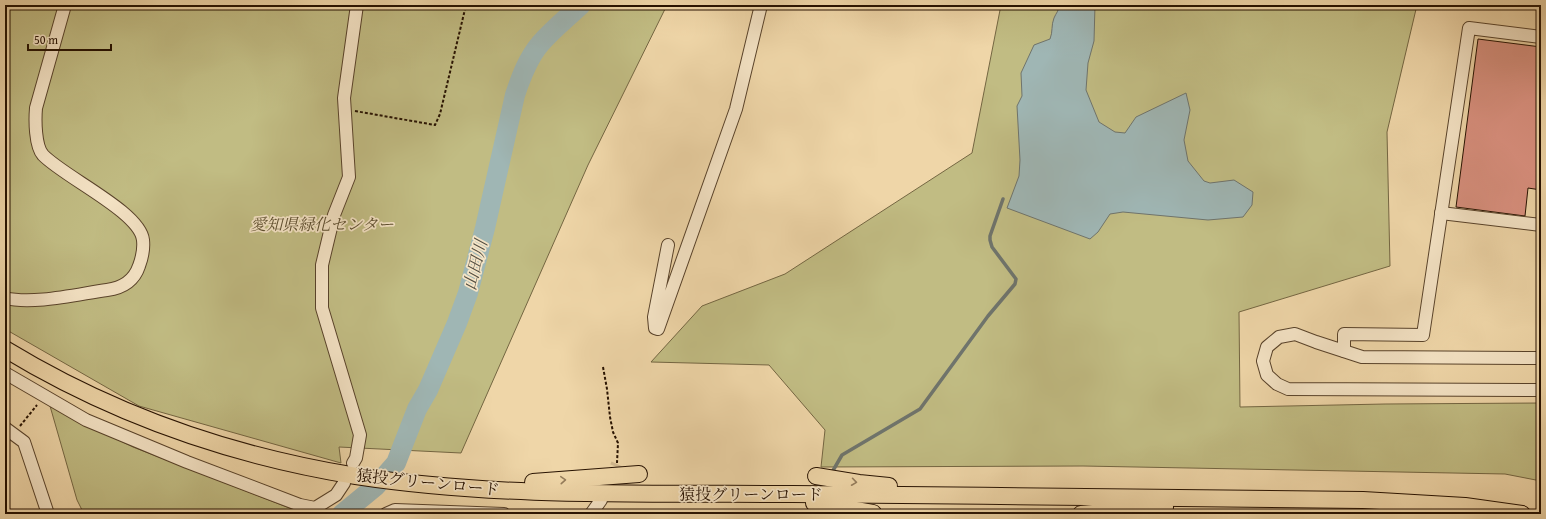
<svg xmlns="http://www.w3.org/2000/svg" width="1546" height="519" font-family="'Gentium Book Plus','Noto Serif JP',serif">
<rect width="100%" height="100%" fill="#efd6a8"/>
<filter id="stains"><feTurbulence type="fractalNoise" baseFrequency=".005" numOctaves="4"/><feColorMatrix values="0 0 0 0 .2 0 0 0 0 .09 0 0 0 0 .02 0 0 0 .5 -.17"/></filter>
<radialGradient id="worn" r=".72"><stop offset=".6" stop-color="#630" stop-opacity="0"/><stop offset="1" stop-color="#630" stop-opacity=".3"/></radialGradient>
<g fill="#c1bc83" stroke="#746642">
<path d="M5,5H667L588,165L461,453L339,447L341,463L139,406L5,329Z"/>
<path d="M1001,5H1417L1387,132L1390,266L1239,312L1240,407L1385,404L1541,403V481L1505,474L1083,466L821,467L825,430L769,365L651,362L702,306L785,274L972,153Z"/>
<path d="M50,406L133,447L305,514H84L77,500Z"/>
</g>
<path fill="#9fb6b4" stroke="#6f746c" d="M1059,5H1095L1094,41L1088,63L1086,90L1099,122L1115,132L1125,133L1136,117L1186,93L1190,110L1184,140L1188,161L1204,181L1210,183L1234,180L1253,192L1252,205L1243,217L1208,220L1123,212L1110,214L1098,232L1090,239L1007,208L1019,176L1020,160L1017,106L1022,96L1021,73L1034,45L1050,39C1053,32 1051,25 1054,18C1056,13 1059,11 1059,5Z"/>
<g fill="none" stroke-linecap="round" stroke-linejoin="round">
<g stroke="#6f746c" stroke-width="3.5">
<path d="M831,474L842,455L920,409L988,316L1015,284L1016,279L992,247L990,240V236L1003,199"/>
<path d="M776,514H789"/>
<path d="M808,514L812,507"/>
</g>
<path stroke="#9fb6b4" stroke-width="20" d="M342,514L376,486L396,463L417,409L428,390L457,323L468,293L485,228L515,95C521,77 528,58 540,44C552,30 567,18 581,5"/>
</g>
<path fill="#d9907f" stroke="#261100" d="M1478,39L1541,47V190L1528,188L1525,216L1456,207Z"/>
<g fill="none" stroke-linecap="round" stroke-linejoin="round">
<path stroke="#d1b88f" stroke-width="12" stroke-dasharray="12 6" stroke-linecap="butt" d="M608,483L617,464"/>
<g stroke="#58422a" stroke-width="14">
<g id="minor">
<path d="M1441,213L1541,225"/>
<path d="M668,245L654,317L655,328L658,329L736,109L761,5"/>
<path d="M5,298C33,305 78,294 107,290C122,288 134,281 139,266C142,258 144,249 143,240C140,212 64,177 43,155C35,146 35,120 36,108L65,5"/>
<path d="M1344,351V334L1423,335L1469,28L1541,37"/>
<path d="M1541,358L1362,357L1316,342L1295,334L1279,337L1267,347L1263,361L1267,375L1277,384L1288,389L1541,390"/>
<path d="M5,373L86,420L187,462L300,505L315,508L336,495L344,483"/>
<path d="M5,428L24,442L48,514"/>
<path d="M353,463L356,458L360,435L322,308V265L334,215L349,177L344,98L357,5"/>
<path d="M386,514L395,510L504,514"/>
<path d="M591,514L601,500"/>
</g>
</g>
<g stroke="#261100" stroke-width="18">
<g id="major">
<path d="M5,349C112,414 232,456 356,476C500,498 648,493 793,494C983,496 1173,497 1363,500L1465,506L1522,514"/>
<path d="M816,476L859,483L889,486"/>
<path d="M533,482L639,474"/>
<path d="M814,503L873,513"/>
<path d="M1081,514L1165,507"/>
</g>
</g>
<g stroke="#261100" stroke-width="2" stroke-dasharray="3 2" stroke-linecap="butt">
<path d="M355,111L435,125L440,114L466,5"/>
<path d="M603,367L607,389L610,417L613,432L618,443L617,463"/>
<path d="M20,426L37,405"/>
</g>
<use href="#minor" stroke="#f5e4c6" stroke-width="12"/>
<use href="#major" stroke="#efd6a8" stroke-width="16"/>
</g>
<defs><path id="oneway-chevron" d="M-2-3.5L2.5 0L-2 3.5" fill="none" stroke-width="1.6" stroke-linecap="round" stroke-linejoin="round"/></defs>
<g stroke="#957d5c">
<use href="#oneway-chevron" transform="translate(563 480) rotate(-4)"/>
<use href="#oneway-chevron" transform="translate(854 482) rotate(8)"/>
</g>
<g text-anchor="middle" stroke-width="3.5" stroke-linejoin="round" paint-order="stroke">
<g font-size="16" font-style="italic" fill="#5c4d2e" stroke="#f5e4c6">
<text x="322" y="230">愛知県緑化センター</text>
</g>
<g font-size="16" fill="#261100" stroke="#f5e4c6">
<text transform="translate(428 482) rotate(6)" y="6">猿投グリーンロード</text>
<text x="751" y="500">猿投グリーンロード</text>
</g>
<g font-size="17" font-style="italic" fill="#504b3f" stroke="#f5e4c6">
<text transform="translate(475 265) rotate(-76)" y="6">山田川</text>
</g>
</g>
<rect width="1546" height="519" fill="none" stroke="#efd6a8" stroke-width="20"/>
<rect x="6" y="6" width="1534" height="507" fill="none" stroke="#261100" stroke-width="2"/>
<rect x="10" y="10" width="1526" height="499" fill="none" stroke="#261100"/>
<path d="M28 44v6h83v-6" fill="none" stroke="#261100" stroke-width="2"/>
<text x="34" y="44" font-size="12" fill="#261100" stroke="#f5e4c6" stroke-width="3" paint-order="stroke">50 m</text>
<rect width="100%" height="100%" filter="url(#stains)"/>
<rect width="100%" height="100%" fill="url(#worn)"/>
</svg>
